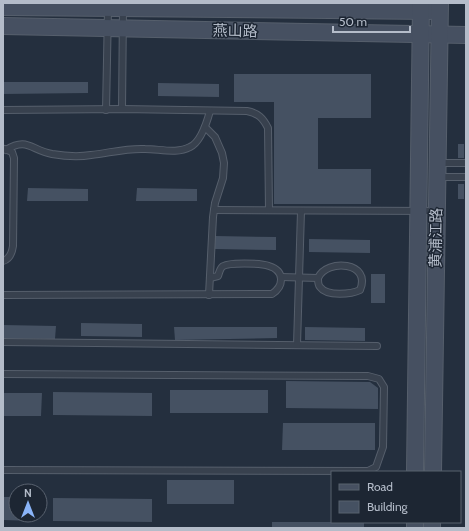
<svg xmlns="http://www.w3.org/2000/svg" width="469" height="531" font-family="Cabin,'Noto Sans SC',sans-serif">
<rect width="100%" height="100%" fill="#242f3e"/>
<g fill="#455162">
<path d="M234,74H371V118H318V169H371V204H274V102H234Z"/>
<path d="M3,82H88V93L3,94Z"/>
<path d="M158,83L219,84V97L158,96Z"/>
<rect x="458" y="144" width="6" height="14"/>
<rect x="458" y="184" width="6" height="15"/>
<path d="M28,188L88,189V201H27Z"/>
<path d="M137,188L197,189V201H136Z"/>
<path d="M215,236L276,237V250L215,249Z"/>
<path d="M309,239L370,240V253L309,252Z"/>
<rect x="371" y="274" width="14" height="29"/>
<path d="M81,323L142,324V337L81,336Z"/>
<path d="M3,325L56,326L55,339L3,338Z"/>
<path d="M174,327H277V338L175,340Z"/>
<path d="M305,327L365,328V341L305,340Z"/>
<path d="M286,381L370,382L378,388V409L286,408Z"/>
<rect x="170" y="390" width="98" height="23"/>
<path d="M53,392L152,393V416L53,415Z"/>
<path d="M3,393H42L41,416H3Z"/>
<path d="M283,423H375V450H282Z"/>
<rect x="167" y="480" width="67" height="24"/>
<path d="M3,497H16V515H35V521L3,520Z"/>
<path d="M53,498L152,499V522L53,521Z"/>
<rect x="272" y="522" width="92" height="6"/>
</g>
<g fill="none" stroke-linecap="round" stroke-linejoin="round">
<g stroke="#565f6c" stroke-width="8">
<g id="lane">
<path d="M122,109L123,9"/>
<path d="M3,110L122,109L247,111C258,113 263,118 268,128L269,210"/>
<path d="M106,110L108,9"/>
<path d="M205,127L215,137L222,153L224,163L223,178L215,203L213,217L209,295"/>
<path d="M6,150C27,137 31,150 52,154C64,156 79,157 91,155C109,153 127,148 145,149C160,149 177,154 190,147C201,142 207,122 210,111"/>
<path d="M438,163H466"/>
<path d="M437,177H466"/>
<path d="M214,210L436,211"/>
<path d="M3,261C10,259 12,253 13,246L14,158L12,152L5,149"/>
<path d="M281,277L318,278C327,258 372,262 360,290C352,294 327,297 320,287C318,285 318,281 318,278"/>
<path d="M3,295L272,294C284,286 285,271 269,266C261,263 227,262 222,267C220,269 219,273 218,276L210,278"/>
<path d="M3,342L377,346"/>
<path d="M297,345L301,211"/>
<path d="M3,374L368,376L379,379L384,387L383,447L376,467L368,471L3,470"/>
</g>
</g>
<g stroke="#565f6c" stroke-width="18">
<g id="secondary">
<path d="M3,7L430,11"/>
<path d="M3,26L466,35"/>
<path d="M415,472L421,3"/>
<path d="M433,472L440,3"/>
<path d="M415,528V522"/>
<path d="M432,528V522"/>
</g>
</g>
<use href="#lane" stroke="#38414e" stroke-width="6"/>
<use href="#secondary" stroke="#465061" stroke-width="16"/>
</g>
<g text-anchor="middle" stroke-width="3" stroke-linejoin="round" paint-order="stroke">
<g font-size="15" fill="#b4bcc9" stroke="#1d2633">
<text transform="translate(235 31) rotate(1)" y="5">燕山路</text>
<text transform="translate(436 238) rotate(-89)" y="5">黄浦江路</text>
</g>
</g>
<rect width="469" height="531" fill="none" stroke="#b4bcc9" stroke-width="8"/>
<rect x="331" y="471" width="130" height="52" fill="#1d2633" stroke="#59626f"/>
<rect x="339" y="484" width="20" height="6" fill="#465061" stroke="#59626f"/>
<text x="367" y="491" font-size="12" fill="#b4bcc9">Road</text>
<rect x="339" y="501" width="20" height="12" fill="#455162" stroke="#59626f"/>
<text x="367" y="511" font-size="12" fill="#b4bcc9">Building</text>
<g transform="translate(28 503)"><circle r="19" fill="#1d2633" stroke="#59626f"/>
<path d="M0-3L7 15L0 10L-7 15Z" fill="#8ab4f8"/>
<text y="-6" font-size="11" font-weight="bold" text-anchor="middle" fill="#b4bcc9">N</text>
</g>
<path d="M333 26v6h77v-6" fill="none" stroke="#b4bcc9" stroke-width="2"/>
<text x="339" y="26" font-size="12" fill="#b4bcc9" stroke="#1d2633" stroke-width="3" paint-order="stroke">50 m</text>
</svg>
